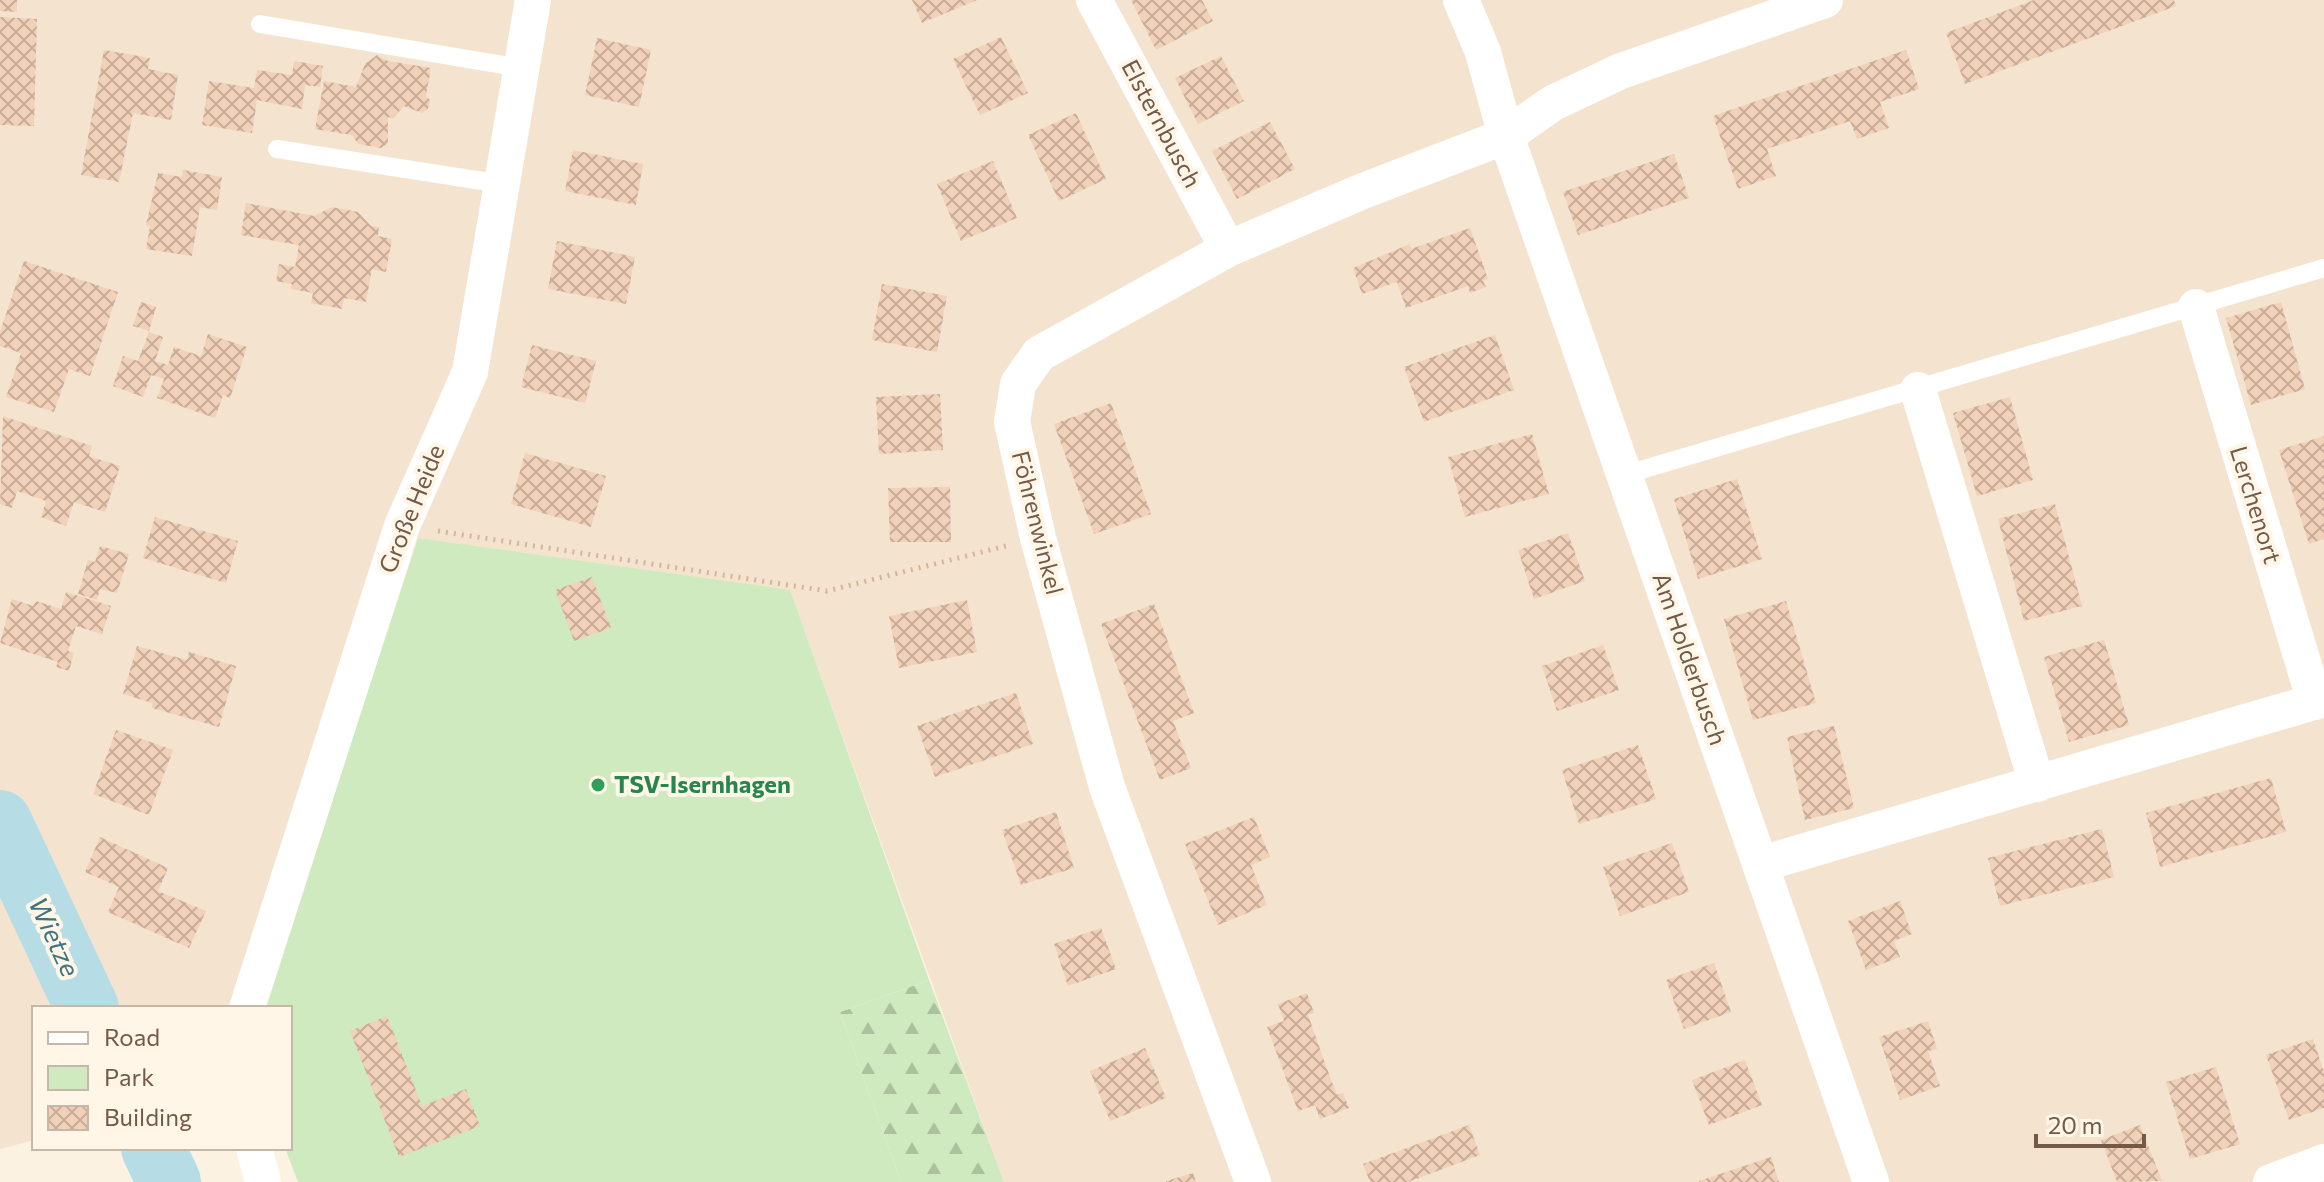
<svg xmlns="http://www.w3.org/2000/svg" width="2324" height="1182" font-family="Commissioner,sans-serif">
<defs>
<pattern id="forest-firs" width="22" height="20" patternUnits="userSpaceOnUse" patternTransform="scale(2)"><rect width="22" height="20" fill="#d0eac0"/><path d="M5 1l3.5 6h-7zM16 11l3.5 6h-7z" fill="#adc19e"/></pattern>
<pattern id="building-cross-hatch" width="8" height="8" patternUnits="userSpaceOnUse" patternTransform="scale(2)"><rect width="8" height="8" fill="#f2d1b9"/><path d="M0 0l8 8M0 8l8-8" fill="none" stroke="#c8ad98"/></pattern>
</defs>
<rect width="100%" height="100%" fill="#fcf2e1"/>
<path fill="#f4e4cf" d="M0,0H2324V1182H1004L790,591L418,538L247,1004L243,1008H34V1140L0,1149Z"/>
<path fill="url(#forest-firs)" d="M929,980L1004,1182H901L840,1012Z"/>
<path fill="#d0eac0" d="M418,538L790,590L929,980L840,1012L901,1182H298L285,1148H290V1008H264Z"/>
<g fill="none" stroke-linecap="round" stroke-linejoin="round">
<g stroke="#b6dde6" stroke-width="64">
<path d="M0,822L87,1008"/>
<path d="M153,1148L169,1182"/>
</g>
</g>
<g fill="url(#building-cross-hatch)">
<path d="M0,0H17V12L0,11Z"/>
<path d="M912,0H977L922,23Z"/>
<path d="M1131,0H1202L1213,21L1156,50Z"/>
<path d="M2034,0H2174L2176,6L1965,84L1946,33Z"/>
<path d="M0,17L37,19L34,126L0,125Z"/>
<path d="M1001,37L1028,93L980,115L953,59Z"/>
<path d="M597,38L651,50L639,107L585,95Z"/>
<path d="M104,50L150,58L148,69L178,75L171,120L133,113L119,182L81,175Z"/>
<path d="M1906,50L1919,89L1880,102L1889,128L1857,139L1850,121L1767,149L1776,176L1738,189L1713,116Z"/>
<path d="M377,55L388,61L431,68L426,96L430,100L428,109L422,113L404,106L393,118L388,117V143L381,148L358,144L352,135L315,129L324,81L356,87L365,64Z"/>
<path d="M1221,56L1244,101L1198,124L1175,78Z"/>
<path d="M294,61L323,66L320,87L305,85L302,109L257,100L252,133L202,125L209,81L254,88L257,70L292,75Z"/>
<path d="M1076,113L1106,179L1059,201L1028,135Z"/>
<path d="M1270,122L1295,169L1237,199L1212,151Z"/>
<path d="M573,150L643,164L636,205L565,191Z"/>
<path d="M1674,154L1689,198L1578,235L1563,192Z"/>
<path d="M993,161L1017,218L961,241L937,184Z"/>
<path d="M183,170L222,177L217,210L200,207L192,256L146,249L150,226L146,225L158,173L182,177Z"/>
<path d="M246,203L314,216L332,207L358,212L371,226L379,227L378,236L392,239L386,272L372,269L366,302L344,298L342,309L311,303L313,293L291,289L292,284L276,281L279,264L295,267L299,245L241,235Z"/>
<path d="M1470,228L1488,279L1483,281L1486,287L1470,293L1468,286L1406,308L1397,282L1362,294L1353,268L1410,244L1411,249Z"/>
<path d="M557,241L635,257L626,304L548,289Z"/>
<path d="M24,261L118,292L90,376L69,369L54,412L6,397L21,353L0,346V332Z"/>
<path d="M882,284L947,296L937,352L872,340Z"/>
<path d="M141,302L156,307L149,331L133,326Z"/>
<path d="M2281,302L2305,389L2251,405L2226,318Z"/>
<path d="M149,332L163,337L155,361L168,365L174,347L201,356L208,334L247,347L230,398L223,395L215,418L157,398L164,379L151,375L143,397L113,386L123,356L138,361Z"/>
<path d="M1495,335L1514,390L1424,422L1404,367Z"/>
<path d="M532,345L596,361L585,403L521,387Z"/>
<path d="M940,394L943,450L879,454L876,397Z"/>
<path d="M2010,397L2033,480L1977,496L1953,413Z"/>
<path d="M1111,403L1151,514L1094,534L1054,424Z"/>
<path d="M3,416L92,446L89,456L120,466L105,512L74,502L66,526L41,517L46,501L17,491L12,508L0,504Z"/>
<path d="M1532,434L1549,494L1465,517L1448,457Z"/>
<path d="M2324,436V539L2309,544L2279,450Z"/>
<path d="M525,453L606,476L591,527L511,504Z"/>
<path d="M1737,479L1762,559L1698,579L1674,499Z"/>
<path d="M950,487L951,542H890L888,488Z"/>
<path d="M2055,504L2082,606L2024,621L1998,519Z"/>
<path d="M155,517L238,541L226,583L143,558Z"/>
<path d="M1568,533L1585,581L1534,599L1518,550Z"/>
<path d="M100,546L129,554L117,593L100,589L97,600L78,594L88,560L95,562Z"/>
<path d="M592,577L611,628L574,641L555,590Z"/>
<path d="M66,592L111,606L102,634L76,626L68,651L74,653L69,671L56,667L58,662L0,643L12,599L33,606L36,601L61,609Z"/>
<path d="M967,600L977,652L899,668L889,616Z"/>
<path d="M1786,601L1816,703L1753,720L1724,619Z"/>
<path d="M1154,604L1194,713L1173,721L1191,768L1160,780L1101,624Z"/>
<path d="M2104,640L2129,725L2069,742L2044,657Z"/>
<path d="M1603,645L1619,690L1557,711L1542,666Z"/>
<path d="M137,646L187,660L189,652L236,666L219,727L152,708V703L123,694Z"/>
<path d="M1016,693L1033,744L935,777L917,726Z"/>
<path d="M1834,726L1854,808L1805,820L1787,737Z"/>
<path d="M116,730L173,750L149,815L93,794Z"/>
<path d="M1638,745L1656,799L1579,824L1562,770Z"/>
<path d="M2271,778L2286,832L2160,867L2146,813Z"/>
<path d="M1056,812L1074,868L1021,885L1002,830Z"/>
<path d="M1254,817L1270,857L1251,865L1267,905L1218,925L1185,844Z"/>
<path d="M2102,829L2114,877L2000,906L1988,858Z"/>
<path d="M100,837L168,868L158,891L206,911L189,948L108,912L119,887L85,872Z"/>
<path d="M1672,843L1689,892L1620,916L1603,867Z"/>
<path d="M1900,901L1912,934L1894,941L1900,957L1866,970L1848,921Z"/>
<path d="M1101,928L1116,969L1068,986L1054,944Z"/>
<path d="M1714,963L1731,1012L1684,1029L1666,980Z"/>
<path d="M1307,993L1314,1013L1308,1015L1326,1066L1337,1095L1343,1093L1349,1108L1320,1119L1315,1105L1298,1111L1267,1027L1284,1021L1278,1004Z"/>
<path d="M387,1016L422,1106L466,1089L480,1126L399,1157L350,1031Z"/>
<path d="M1928,1021L1937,1049L1928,1051L1940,1086L1900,1100L1879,1037Z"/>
<path d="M2313,1039L2324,1072V1108L2289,1120L2266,1055Z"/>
<path d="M1145,1048L1166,1098L1110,1121L1090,1071Z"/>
<path d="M1745,1060L1762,1105L1709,1125L1692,1080Z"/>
<path d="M2216,1067L2240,1144L2190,1159L2166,1082Z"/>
<path d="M1469,1125L1480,1155L1408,1182H1370L1363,1164Z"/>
<path d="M2140,1125L2162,1181L2117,1182L2101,1140Z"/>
<path d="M1771,1157L1779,1182H1699V1181Z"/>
<path d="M1193,1173L1196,1182H1166V1181Z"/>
</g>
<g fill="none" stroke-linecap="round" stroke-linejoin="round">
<path stroke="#d6b49c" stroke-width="5" stroke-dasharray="2 6" stroke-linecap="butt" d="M438,531L827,591L1006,546"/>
<g stroke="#fff" stroke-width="18">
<path d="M260,24L521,68"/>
<path d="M277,149L502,184"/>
<path d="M1624,475L2324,268"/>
</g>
<g stroke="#fff" stroke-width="36">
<path d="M1094,0L1228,249"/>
<path d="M1461,0L1483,52L1506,136L1871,1182"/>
<path d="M2196,307L2315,702"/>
<path d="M1918,390L2037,784"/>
<path d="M1761,864L2324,699"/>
<path d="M247,1008L402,526L470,372L533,0"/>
<path d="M254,1148L263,1182"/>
<path d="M1253,1182L1107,787L1038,538L1012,422L1018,384L1039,354L1228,249L1363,191L1506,136L1553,103L1621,71L1825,0"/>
<path d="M2271,1182L2324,1162"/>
</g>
</g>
<circle fill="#2e9e5b" stroke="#fff6e7" stroke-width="3" cx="598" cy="785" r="8"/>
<g text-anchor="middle" stroke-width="8" stroke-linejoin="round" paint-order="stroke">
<g font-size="24" fill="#735948" stroke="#fff6e7">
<text transform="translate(1161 124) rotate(62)" y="8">Elsternbusch</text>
<text transform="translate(2255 505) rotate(73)" y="8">Lerchenort</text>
<text transform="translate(412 509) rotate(-68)" y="8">Große Heide</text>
<text transform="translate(1037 523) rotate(76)" y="8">Föhrenwinkel</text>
<text transform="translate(1689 659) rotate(71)" y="8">Am Holderbusch</text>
</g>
<g font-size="24" font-weight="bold" fill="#27864d" stroke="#fff6e7" text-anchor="start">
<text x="614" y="793">TSV-Isernhagen</text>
</g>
<g font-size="26" font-style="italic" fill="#3f7480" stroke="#fff6e7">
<text transform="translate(54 937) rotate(65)" y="9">Wietze</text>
</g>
</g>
<rect x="32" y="1006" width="260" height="144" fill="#fff6e7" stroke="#c7b7a7" stroke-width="2"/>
<rect x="48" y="1032" width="40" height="12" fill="#ffffff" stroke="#c7b7a7" stroke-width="2"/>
<text x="104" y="1046" font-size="24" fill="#735948">Road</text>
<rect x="48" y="1066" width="40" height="24" fill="#d0eac0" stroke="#c7b7a7" stroke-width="2"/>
<text x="104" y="1086" font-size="24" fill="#735948">Park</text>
<rect x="48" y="1106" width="40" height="24" fill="url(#building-cross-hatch)" stroke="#c7b7a7" stroke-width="2"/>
<text x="104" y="1126" font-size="24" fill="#735948">Building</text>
<path d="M2036 1134v12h108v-12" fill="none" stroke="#735948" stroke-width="4"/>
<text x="2048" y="1134" font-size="24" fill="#735948" stroke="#fff6e7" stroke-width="6" paint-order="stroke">20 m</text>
</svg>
